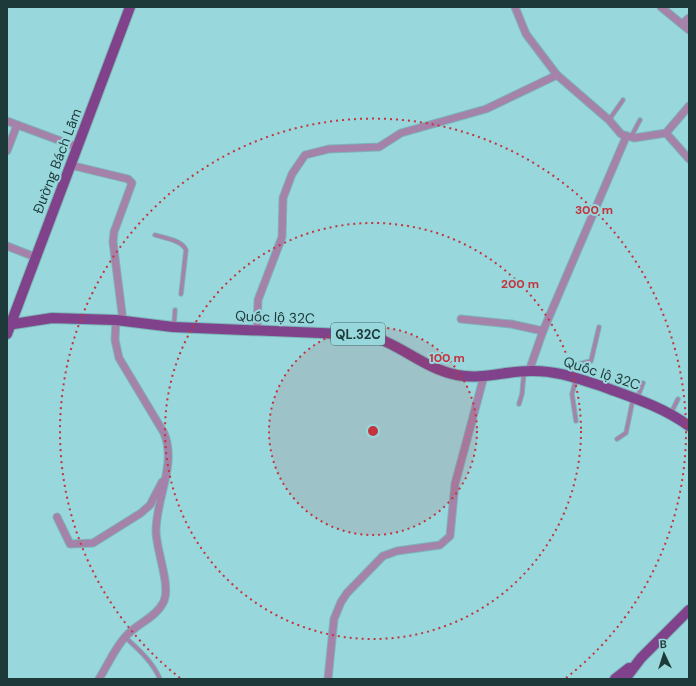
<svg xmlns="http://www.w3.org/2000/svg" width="696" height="686" font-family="'DM Sans',sans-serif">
<rect width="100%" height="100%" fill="#98d8dc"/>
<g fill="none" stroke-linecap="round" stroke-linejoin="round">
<g stroke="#7db5b8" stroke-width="5.5">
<g id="lane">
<path d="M609,120L623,100"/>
<path d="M631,137L640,120"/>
<path d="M155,235C164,238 182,240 186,250L181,294"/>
<path d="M174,326L175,310"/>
<path d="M568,375L575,365L591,361L599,327"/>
<path d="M637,399L643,383"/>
<path d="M519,404L522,394L524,372"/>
<path d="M671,413L678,399"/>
<path d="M576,421L572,394L576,379"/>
<path d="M617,439L626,433L633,399"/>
<path d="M125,637C139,650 152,661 160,679"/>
</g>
</g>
<g stroke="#7db5b8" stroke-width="9">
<g id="street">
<path d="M515,7L526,34L557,75L609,120L621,134L634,138L666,133L689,106"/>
<path d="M661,7L689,30"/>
<path d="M682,24L689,18"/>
<path d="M7,121L77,147"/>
<path d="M666,133L689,159"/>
<path d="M7,151L17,125"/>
<path d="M70,165L128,179L132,183L114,232L113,242L123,321"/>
<path d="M7,246L35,257"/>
<path d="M461,319L511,324L543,331"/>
<path d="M257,330L258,300L282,237L283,198L292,174L305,155L329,149L379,147L401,133L486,109L557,75"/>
<path d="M529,371L543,331L626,137"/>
<path d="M57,517L70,544L93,543L141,513L150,505L162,482"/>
<path d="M99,679C108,665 115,647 127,635C137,624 156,617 163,603C172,587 156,551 156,531C156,498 177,464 164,433L119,358L115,340L116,320"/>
<path d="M328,679L334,619L341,602L347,593L383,556L397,551L440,545L450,536L455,484L484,376"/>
</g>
</g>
<g stroke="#7db5b8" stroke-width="12">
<g id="primary">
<path d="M7,325L52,318L116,320L173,327L369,335C400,344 425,369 457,375C481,380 506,371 530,371C556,370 579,379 604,387C634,398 663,407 689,426"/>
<path d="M7,334L130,7"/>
<path d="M615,679L629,668"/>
<path d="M625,679L641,658L689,610"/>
</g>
</g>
<use href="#lane" stroke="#a482a9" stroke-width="3.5"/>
<use href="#street" stroke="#a482a9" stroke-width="7"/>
<use href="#primary" stroke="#80428a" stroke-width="10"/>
</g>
<circle cx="373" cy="431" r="104" fill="#c3343e" fill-opacity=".12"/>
<g fill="none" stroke="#c3343e" stroke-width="2" stroke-dasharray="2 4">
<circle cx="373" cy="431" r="104"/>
<circle cx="373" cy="431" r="208"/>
<path d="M180 678A313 313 0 1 1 566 678"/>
</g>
<g text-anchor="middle" stroke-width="4" stroke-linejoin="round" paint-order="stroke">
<rect fill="#98d8dc" stroke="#43696b" stroke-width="1" x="331" y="323" width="54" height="22" rx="3"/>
<g font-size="13" font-weight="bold" fill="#1e393a">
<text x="358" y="339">QL.32C</text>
</g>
<g font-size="14" fill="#1e393a" stroke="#98d8dc">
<text transform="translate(57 161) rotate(-69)" y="5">Đường Bách Lẫm</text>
<text transform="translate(275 317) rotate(2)" y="5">Quốc lộ 32C</text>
<text transform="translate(602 373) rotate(18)" y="5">Quốc lộ 32C</text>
</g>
</g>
<circle cx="373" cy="431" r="6" fill="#c3343e" stroke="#98d8dc" stroke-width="2"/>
<g font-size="12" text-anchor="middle" font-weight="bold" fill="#c3343e" stroke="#98d8dc" stroke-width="4" stroke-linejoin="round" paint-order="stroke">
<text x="594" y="214">300 m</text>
<text x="520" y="288">200 m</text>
<text x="447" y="362">100 m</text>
</g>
<rect width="696" height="686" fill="none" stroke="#1e393a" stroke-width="16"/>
<g transform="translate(664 654) rotate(356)" stroke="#98d8dc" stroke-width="3" paint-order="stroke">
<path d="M0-3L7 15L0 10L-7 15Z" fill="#1e393a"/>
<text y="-6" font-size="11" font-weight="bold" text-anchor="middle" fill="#1e393a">B</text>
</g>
</svg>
